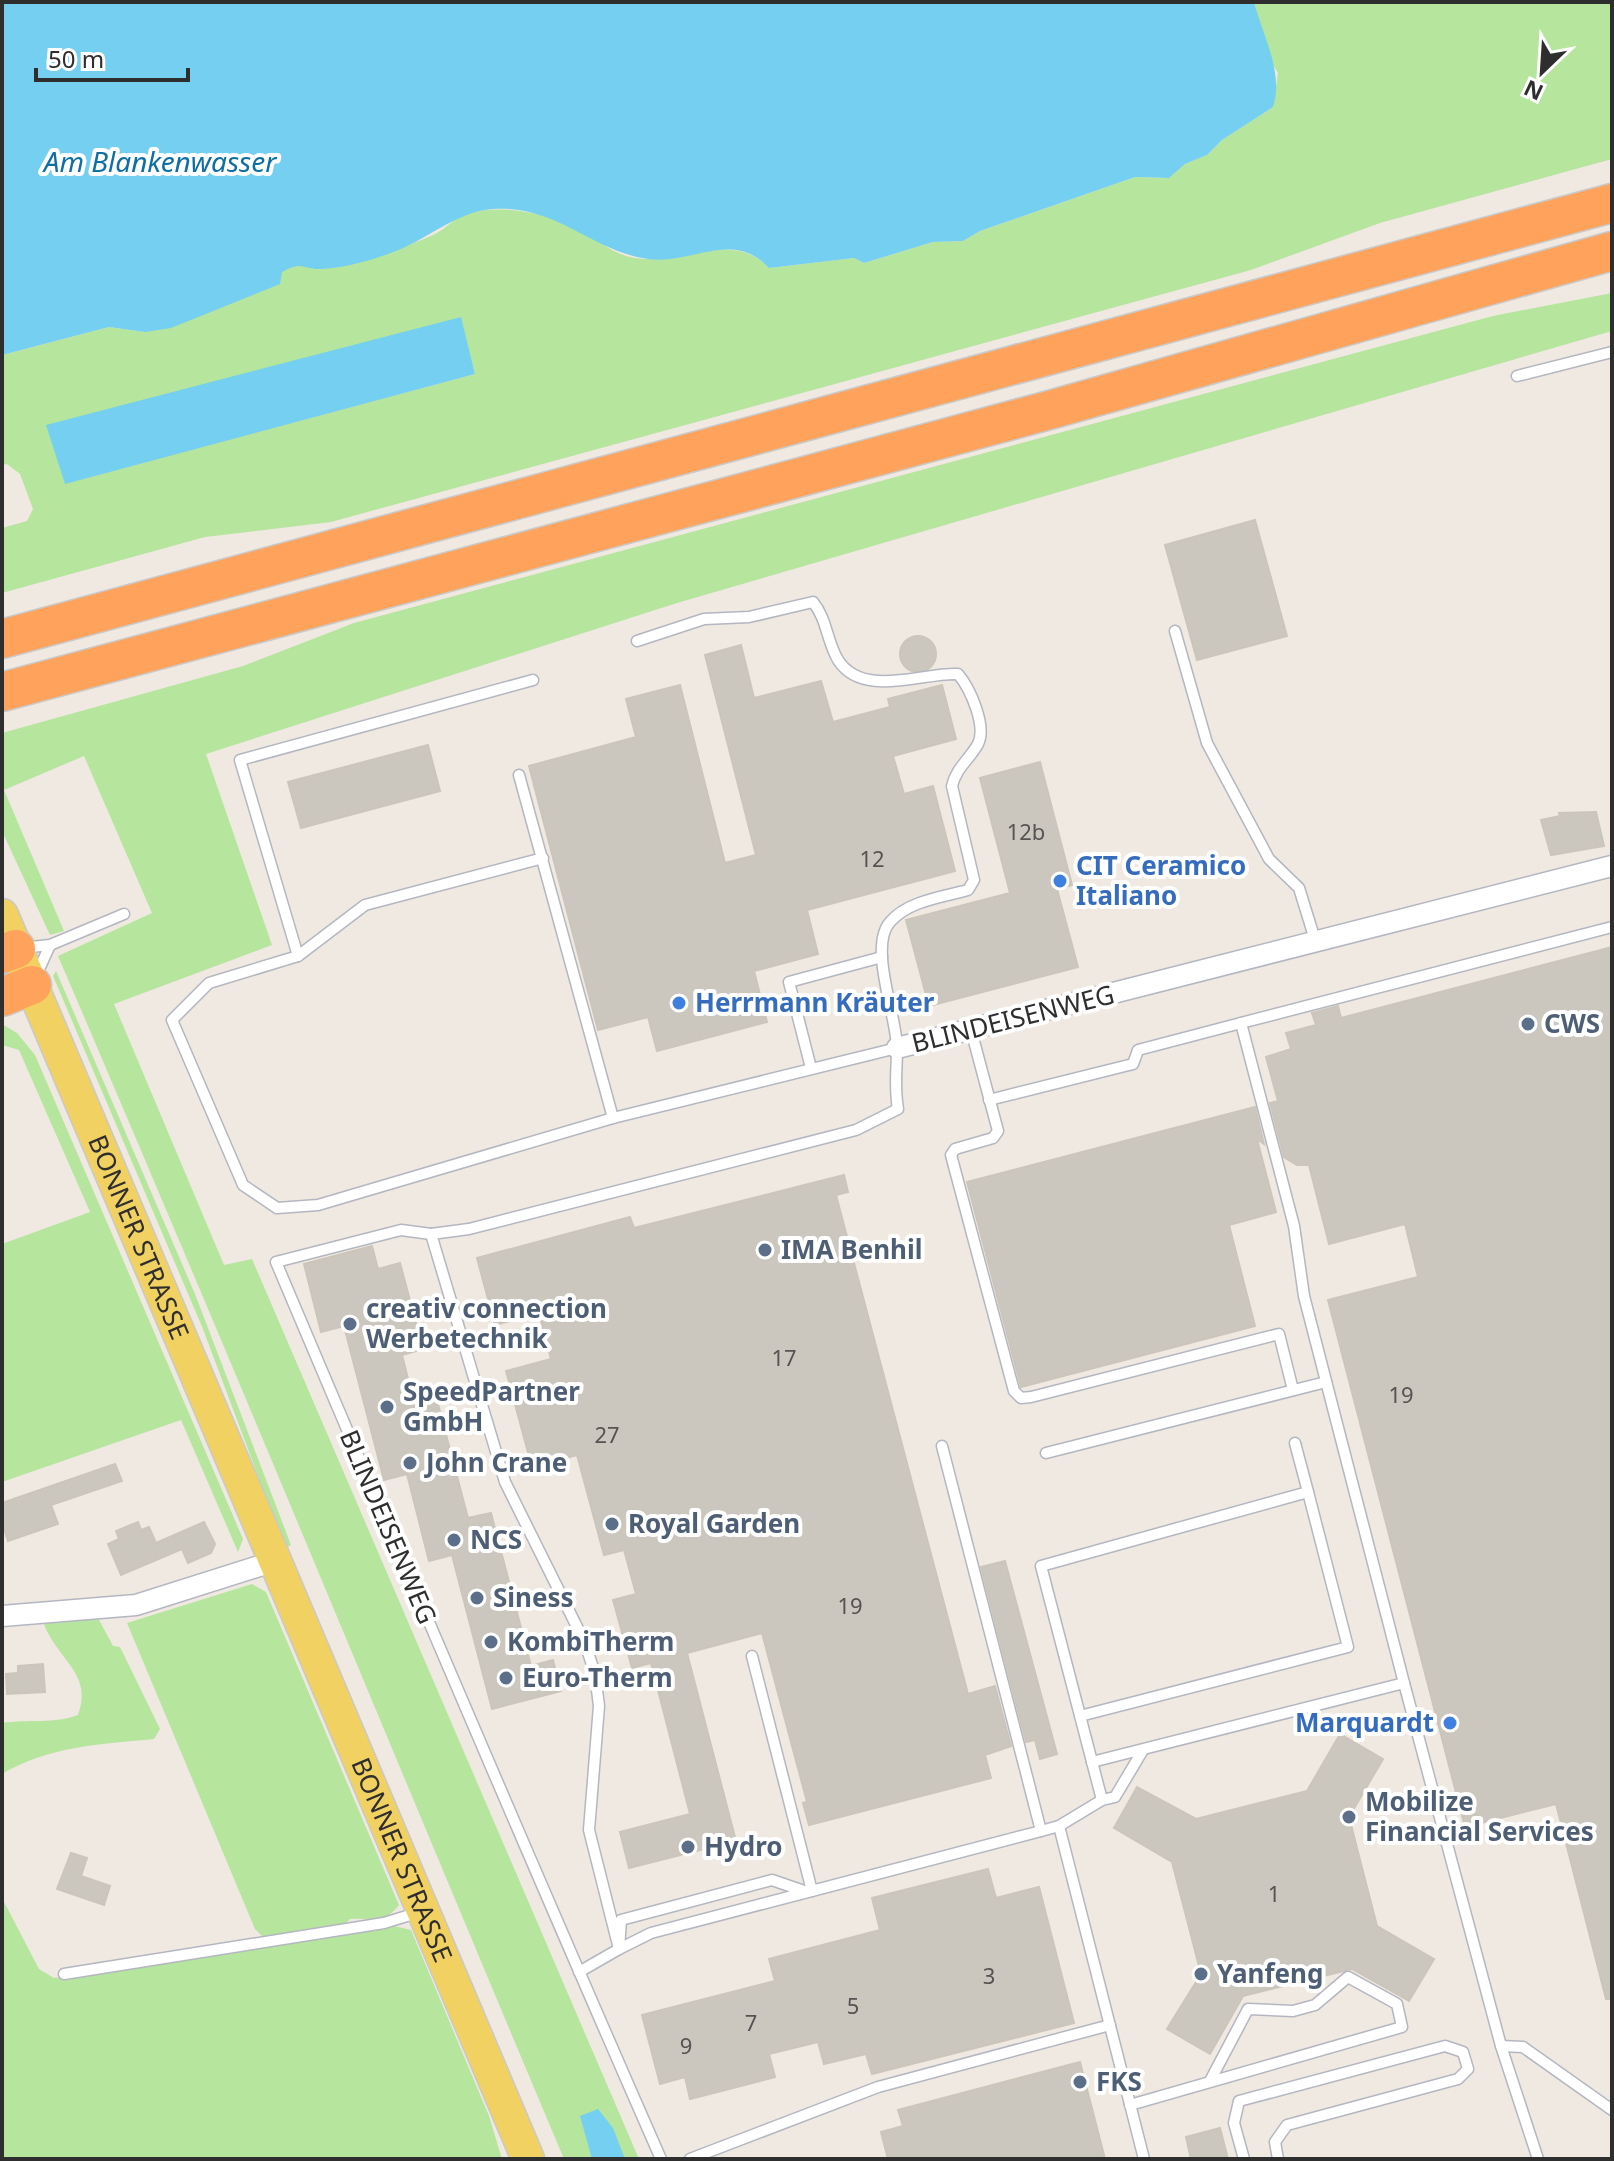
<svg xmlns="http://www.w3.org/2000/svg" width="1614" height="2161" font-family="'Noto Sans',sans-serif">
<rect width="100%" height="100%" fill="#efe9e1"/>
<g fill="#b6e59e" fill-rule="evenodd">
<path d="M1254,2H1612V159L1380,223L1251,270L331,522L205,537L2,593V528L27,521L33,509L20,474L7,464L2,465V355L109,327L145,332L298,264C305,266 315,270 322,269C341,267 415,244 433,235C446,229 456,216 469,213C503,204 545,213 576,228C595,237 609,252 630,257C681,268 732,228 769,268L854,258L864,263L933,242L963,241L980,231L1135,177L1169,178L1185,164L1207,155L1222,140L1273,107L1278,73L1269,58ZM460,317L475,374L64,483Z"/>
<path d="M1612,293V331L677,603L206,754L272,945L114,1004L224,1265L252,1259L639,2159H564C395,1758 230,1356 58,956L152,913L84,756L4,790L64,931L50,935L2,831V733L243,666L354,623L1493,316Z"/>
<path d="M56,971L195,1294L291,1545L285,1548L203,1329L53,976Z"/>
<path d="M2,1024L17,1033L35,1055L243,1539L238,1552L181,1420L2,1482V1244L90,1212L19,1050L2,1045Z"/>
<path d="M252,1584L266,1592L399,1905C380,1928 374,1917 350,1919L341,1928L264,1938L255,1929L127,1623Z"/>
<path d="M98,1618L113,1646L120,1647L160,1729L154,1739C101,1744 49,1746 2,1774V1723C27,1719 55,1724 78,1715C94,1674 56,1658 44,1624Z"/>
<path d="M2,1898L39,1969L54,1978L394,1926L411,1930L489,2116L502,2159H2Z"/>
</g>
<g fill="#75cff0">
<path d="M2,2H1254C1263,36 1284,73 1273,107L1222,140L1207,155L1185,164L1169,178L1135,177L980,231L963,241L933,242L864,263L854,258L769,268C733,229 692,265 648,259C591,251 558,205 493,209C456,211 425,242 388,254C369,261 342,268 322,269C301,270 305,260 282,272L280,284L171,328L145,332L109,327L2,355Z"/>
<path d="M461,317L475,374L65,484L46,425Z"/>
<path d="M598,2109L613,2128L625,2159H592L580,2116Z"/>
</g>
<g fill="#cbc7bf" stroke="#cbc5ba" stroke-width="2">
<path d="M1255,520L1287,636L1197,660L1165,545Z"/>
<circle cx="918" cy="654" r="18"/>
<path d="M741,645L754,698L821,681L833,722L890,707L888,699L942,685L956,739L893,756L904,794L933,786L955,871L807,910L818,954L754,971L767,1022L657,1051L648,1017L598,1030L529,766L636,737L626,699L680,685L725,863L756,855L705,655Z"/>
<path d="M428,745L440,791L301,828L288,782Z"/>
<path d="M1040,762L1072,885L1057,889L1078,967L929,1006L906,920L1010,893L980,778Z"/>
<path d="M1596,812L1604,846L1551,855L1541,820L1560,816L1559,813Z"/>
<path d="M1612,947V1999H1606L1556,1804L1465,1827L1328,1300L1418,1277L1405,1224L1329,1244L1309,1165H1297L1284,1157L1270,1103L1278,1101L1266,1057L1291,1049L1286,1033L1316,1025L1312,1013L1338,1006L1341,1018Z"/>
<path d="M1255,1107L1264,1144L1257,1139L1276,1212L1229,1225L1255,1326L1021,1387L967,1182Z"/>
<path d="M844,1175L848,1192L836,1195L968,1694L995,1686L1011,1746L985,1755L991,1778L809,1825L803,1803L807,1802L762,1633L687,1653L736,1841L629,1868L620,1832L690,1814L651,1663L632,1668L613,1600L636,1594L624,1550L604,1555L577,1455L532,1467L506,1371L551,1359L539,1313L495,1325L477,1258L630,1217L634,1228Z"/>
<path d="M372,1246L378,1269L400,1263L423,1349L402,1355L411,1391L433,1385L468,1518L491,1513L531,1666L553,1660L561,1691L492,1709L452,1555L429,1561L407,1474L384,1480L344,1326L321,1332L304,1264Z"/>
<path d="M115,1464L122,1481L51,1505L58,1524L8,1541L2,1523V1503Z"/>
<path d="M138,1522L141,1530L149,1527L156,1543L204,1522L215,1544L211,1553L188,1563L182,1549L121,1575L108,1544L119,1539L116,1531Z"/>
<path d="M1005,1561L1057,1754L1040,1759L1035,1740L1026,1742L981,1567Z"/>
<path d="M43,1664L45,1692L7,1694L6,1674L18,1673V1666Z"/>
<path d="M1340,1734L1383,1759L1349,1817L1377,1926L1434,1959L1409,2001L1352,1969L1243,1996L1210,2054L1167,2029L1201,1974L1172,1862L1114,1828L1137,1787L1196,1819L1307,1791Z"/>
<path d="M71,1853L87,1858L81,1876L110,1886L104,1905L57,1889Z"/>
<path d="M988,1869L996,1898L1039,1887L1074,2023L872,2074L866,2054L824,2064L818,2042L769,2054L775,2077L733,2088L690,2099L685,2077L660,2084L642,2015L775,1981L769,1959L880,1930L872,1898Z"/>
<path d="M1080,2062L1105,2159H888L881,2132L903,2126L898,2110Z"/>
<path d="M1220,2128L1228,2159H1191L1186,2137Z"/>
</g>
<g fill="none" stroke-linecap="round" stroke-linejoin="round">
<g stroke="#b4b7c1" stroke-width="13">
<g id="lane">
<path d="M1517,376L1612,352"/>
<path d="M1175,631L1207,743L1269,859L1299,888L1316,943"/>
<path d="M519,775L613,1118"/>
<path d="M543,858L365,905L298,956L209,983L172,1020L243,1185L277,1208L318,1205L613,1118L897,1048"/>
<path d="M22,948L50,945L124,914"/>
<path d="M298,956L240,760L533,680"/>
<path d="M36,976L50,945"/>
<path d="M971,1030L998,1131L993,1138L955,1149L951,1155L1014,1391L1021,1398L1031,1397L1279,1334L1293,1390"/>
<path d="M811,1068L789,982L882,957"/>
<path d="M989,1100L1133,1064L1138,1050L1241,1023"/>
<path d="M431,1234L469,1229L856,1130L898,1109C894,1085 897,1071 897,1048C897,1017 868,947 890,922C908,901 942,897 968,890L974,880L952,786C956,768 969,760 978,744C987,726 970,688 958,674C923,672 863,699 838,660C827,642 827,619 813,602L749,617L704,619L637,641"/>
<path d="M1295,1443L1308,1492"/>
<path d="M942,1446L1041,1831"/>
<path d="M1046,1453L1326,1382"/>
<path d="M752,1656L812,1891"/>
<path d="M1092,1762L1404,1683"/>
<path d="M1102,1800L1115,1797L1143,1750"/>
<path d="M1059,1826L1144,2159"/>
<path d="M807,1892L772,1880L621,1920L619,1949L651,1933L1041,1831L1059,1826L1102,1800L1041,1566L1308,1492L1348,1647L1080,1716"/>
<path d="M579,1972L619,1949L589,1830L599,1706L595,1674L585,1643L505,1482L431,1234L401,1230L276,1262C403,1562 530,1861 661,2159"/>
<path d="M64,1974L384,1923L420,1912"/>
<path d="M1501,2046L1523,2047L1612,2110"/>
<path d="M1130,2105L1402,2027L1397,2004L1348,1977L1315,2005L1293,2011L1248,2009L1210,2081"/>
<path d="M690,2159L878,2087L1110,2025"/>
<path d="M1244,2159L1234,2123L1239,2101L1445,2046L1463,2052L1468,2069L1458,2079L1287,2125L1275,2142L1278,2159"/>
<path d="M1538,2159L1501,2046L1404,1683L1304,1296L1294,1226L1241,1023L1612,927"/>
</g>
</g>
<g stroke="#b4b7c1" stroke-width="23">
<g id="street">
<path d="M897,1048L1612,866"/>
<path d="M2,1616L136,1605L275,1561"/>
</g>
</g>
<g stroke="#c9c9c9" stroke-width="35">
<g id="primary">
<path id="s1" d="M2,915L528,2159"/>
</g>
</g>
<g stroke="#c9c9c9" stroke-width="41">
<g id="highway">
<path d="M2,639L1612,203"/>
<path d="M2,692L1046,411L1612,251"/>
<path d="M2,954L16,949"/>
<path d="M2,997L32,985"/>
</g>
</g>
<use href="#lane" stroke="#fff" stroke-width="10"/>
<use href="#street" stroke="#fff" stroke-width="20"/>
<use href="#primary" stroke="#f2d163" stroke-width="32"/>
<use href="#highway" stroke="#ffa35c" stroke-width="38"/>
</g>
<g fill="#3f7fe0" stroke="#fff" stroke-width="3">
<circle cx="1060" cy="881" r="8"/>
<circle cx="679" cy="1003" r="8"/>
<circle cx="1450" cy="1723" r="8"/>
</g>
<g fill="#5c6f8a" stroke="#fff" stroke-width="3">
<circle cx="1528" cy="1024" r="8"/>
<circle cx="765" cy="1250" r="8"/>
<circle cx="350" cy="1324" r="8"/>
<circle cx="387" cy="1407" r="8"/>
<circle cx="410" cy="1463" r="8"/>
<circle cx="612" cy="1524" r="8"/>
<circle cx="454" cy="1540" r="8"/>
<circle cx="477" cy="1598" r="8"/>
<circle cx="491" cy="1642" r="8"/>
<circle cx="506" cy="1678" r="8"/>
<circle cx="1349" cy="1817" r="8"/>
<circle cx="688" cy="1847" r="8"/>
<circle cx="1201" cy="1974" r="8"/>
<circle cx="1080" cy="2082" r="8"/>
</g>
<g text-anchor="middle" stroke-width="8" stroke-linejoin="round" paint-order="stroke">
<g font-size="22" fill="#555452">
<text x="1026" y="840">12b</text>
<text x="872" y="867">12</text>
<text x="784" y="1366">17</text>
<text x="1401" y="1403">19</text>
<text x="607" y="1443">27</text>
<text x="850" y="1614">19</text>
<text x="1274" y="1902">1</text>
<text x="989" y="1984">3</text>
<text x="853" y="2014">5</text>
<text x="751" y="2031">7</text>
<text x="686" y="2054">9</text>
</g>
<g font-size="26" font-weight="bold" fill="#366cbe" stroke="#fff" text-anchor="start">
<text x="1076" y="875">CIT Ceramico<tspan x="1076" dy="30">Italiano</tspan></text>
<text x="695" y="1012">Herrmann Kräuter</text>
<text x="1434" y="1732" text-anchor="end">Marquardt</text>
</g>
<g font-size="26" fill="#2e2e2e" stroke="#fff">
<text transform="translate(1013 1019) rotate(-14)" y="9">BLINDEISENWEG</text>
<text dy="9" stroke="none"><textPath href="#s1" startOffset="350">BONNER STRASSE</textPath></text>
<text transform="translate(388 1527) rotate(67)" y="9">BLINDEISENWEG</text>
<text dy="9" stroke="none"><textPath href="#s1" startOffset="1026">BONNER STRASSE</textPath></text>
</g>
<g font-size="26" font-weight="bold" fill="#4e5e75" stroke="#fff" text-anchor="start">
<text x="1544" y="1033">CWS</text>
<text x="781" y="1259">IMA Benhil</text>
<text x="366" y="1318">creativ connection<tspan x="366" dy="30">Werbetechnik</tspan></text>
<text x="403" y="1401">SpeedPartner<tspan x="403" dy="30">GmbH</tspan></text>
<text x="426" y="1472">John Crane</text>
<text x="628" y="1533">Royal Garden</text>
<text x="470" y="1549">NCS</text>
<text x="493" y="1607">Siness</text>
<text x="507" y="1651">KombiTherm</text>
<text x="522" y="1687">Euro-Therm</text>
<text x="1365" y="1811">Mobilize<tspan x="1365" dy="30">Financial Services</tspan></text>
<text x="704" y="1856">Hydro</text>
<text x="1217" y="1983">Yanfeng</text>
<text x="1096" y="2091">FKS</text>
</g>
<g font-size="28" font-style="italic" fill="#0d6fa3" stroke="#fff">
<text x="160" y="172">Am Blankenwasser</text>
</g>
</g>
<rect width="1614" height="2161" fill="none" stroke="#2e2e2e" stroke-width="8"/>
<g transform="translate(1542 72) rotate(205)" stroke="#ffffff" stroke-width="6" paint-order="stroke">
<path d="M0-6L14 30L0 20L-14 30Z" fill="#2e2e2e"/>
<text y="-12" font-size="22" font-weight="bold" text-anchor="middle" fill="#2e2e2e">N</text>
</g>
<path d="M36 68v12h152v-12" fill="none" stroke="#2e2e2e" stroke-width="4"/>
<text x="48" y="68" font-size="24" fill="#2e2e2e" stroke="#ffffff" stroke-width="6" paint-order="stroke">50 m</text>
</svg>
